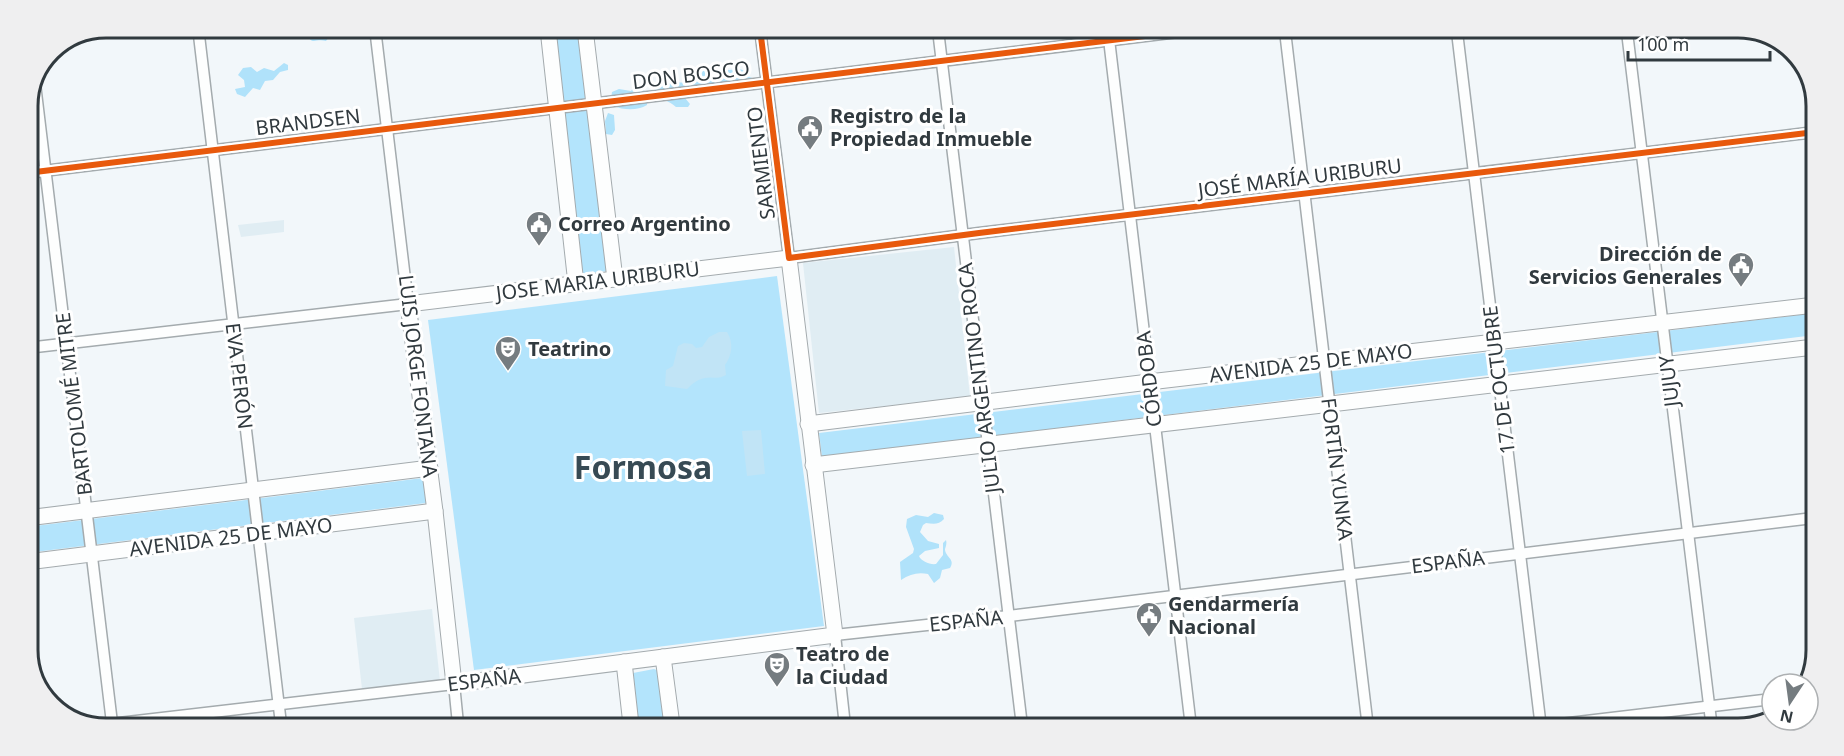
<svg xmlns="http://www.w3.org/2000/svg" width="1844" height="756" font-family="'Noto Sans',sans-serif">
<rect width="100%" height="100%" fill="#f2f7fa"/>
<g fill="#e0edf3">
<path d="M284,220V232L241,237L238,225Z"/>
<path d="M954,247L970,397L819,413L803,263Z"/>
<path d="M432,609L440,681L362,689L354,618Z"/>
</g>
<g fill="#b3e4fc">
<path d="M553,29H579L608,271L582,274Z"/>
<path d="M777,276L824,626L474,670L428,320Z"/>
<path d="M1815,313V335L822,457L819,433Z"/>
<path d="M423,478L426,503L27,553V527Z"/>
<path d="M654,669L659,671L669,725H636L633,673Z"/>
</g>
<g fill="#b0e2fa">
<path d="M297,28H311V34H317V28H333L332,33L326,41C314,38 313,47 305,32H301Z"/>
<path d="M284,63L288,65V70L280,72L273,80L265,81L260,90L253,88L245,97L237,94L235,89L245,87L244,80L238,75L243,68L251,67L257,72L264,68L274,71Z"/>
<path d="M710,66L729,70L740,69L747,72V76L755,79L686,95L685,98L690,104L688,107H676C669,100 658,100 654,90L667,82L694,83L704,70Z"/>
<path d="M636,84C645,87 648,96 647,105C637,111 624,110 613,106L611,99L612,92L619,89L631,91Z"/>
<path d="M608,113L614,115L615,130L612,135L606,134L605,121Z"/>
<path d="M934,513L943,515L944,519C939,525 933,524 926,523L923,525L920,532L928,541L939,544V548L925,551L919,556C921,561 930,565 936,564L943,555V543L946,540C947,543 946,546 945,549C945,557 956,559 950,568L942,570L940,578L934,583L928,574C918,572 910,574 901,580L900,562L913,553L914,549L906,527L907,519L916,515L928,517Z"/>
</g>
<g fill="#c1e4f6">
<path d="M719,332H727C734,343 732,355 725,365L726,375C717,380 714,376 705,378C698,379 692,384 687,389L665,386L666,370L673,366L678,346L684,343L692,344L696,348L702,347L709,337Z"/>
<path d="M761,430L765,474L747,476L742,431Z"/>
</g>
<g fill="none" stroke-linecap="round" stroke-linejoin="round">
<g stroke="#a4abae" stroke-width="13">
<g id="street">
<path d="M198,27L281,724"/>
<path d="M760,29L789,258L979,233L1815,132"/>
<path d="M938,30L1022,726"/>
<path d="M1108,31L1191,727"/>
<path d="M1285,31L1368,728"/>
<path d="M1457,32L1541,728"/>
<path d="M1627,32L1712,729"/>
<path d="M1809,80L1816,141"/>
<path d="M35,84L112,723"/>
<path d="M27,173L1186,31"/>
<path d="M27,348L408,304L375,28"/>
<path d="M119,723L454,684L458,724"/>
<path d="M845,726L835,635L1009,616L1813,518"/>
<path d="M1527,728L1772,699"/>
</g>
</g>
<g stroke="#a4abae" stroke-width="17">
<g id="secondary">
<path d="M548,29L576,284"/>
<path d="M585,29L615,279"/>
<path d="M789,258L835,635L454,684L435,511L408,304Z"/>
<path d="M808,424L1149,382L1815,305"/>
<path d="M813,465L1814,347"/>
<path d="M27,518L430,468"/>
<path d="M27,562L435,511"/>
<path d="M663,657L672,725"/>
<path d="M624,662L631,725"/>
</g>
</g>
<use href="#street" stroke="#fdfefe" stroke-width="10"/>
<use href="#secondary" stroke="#fdfefe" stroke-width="15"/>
<g stroke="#fff" stroke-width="10">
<g id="cycleway">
<path d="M760,29L789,258L979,233L1815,132"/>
<path d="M27,173L1186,31"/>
</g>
</g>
<use href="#cycleway" stroke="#e8590c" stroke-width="6"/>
</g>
<defs>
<g id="civic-pin" transform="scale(1.35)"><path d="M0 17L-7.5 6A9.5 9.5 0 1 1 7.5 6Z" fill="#757c80" stroke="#fff"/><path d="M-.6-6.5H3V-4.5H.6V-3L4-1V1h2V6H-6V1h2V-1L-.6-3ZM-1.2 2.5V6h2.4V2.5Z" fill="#fff"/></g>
<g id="theatre-pin" transform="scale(1.35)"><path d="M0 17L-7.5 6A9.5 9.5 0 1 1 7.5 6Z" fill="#757c80" stroke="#fff"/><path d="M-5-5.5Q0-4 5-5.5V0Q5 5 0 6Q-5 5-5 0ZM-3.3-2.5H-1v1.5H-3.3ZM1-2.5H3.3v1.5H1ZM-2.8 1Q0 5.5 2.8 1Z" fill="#fff"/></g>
</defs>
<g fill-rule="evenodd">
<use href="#civic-pin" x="810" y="128"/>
<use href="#civic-pin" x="539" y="224"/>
<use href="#civic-pin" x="1741" y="265"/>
<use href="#theatre-pin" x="508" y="349"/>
<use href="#civic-pin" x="1149" y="615"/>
<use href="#theatre-pin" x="777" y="665"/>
</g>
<g text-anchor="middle" stroke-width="6" stroke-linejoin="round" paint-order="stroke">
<g font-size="20" fill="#313a3f" stroke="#fff">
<text transform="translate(691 75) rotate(-7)" y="7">DON BOSCO</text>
<text transform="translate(308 122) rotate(-7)" y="7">BRANDSEN</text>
<text transform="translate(761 163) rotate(-97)" y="7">SARMIENTO</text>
<text transform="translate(1300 178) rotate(-7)" y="7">JOSÉ MARÍA URIBURU</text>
<text transform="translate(598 281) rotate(-7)" y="7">JOSE MARIA URIBURU</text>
<text transform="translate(1311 363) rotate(-7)" y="7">AVENIDA 25 DE MAYO</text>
<text transform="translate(239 376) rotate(83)" y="7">EVA PERÓN</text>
<text transform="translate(418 376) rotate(83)" y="7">LUIS JORGE FONTANA</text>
<text transform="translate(979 378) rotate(-97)" y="7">JULIO ARGENTINO ROCA</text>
<text transform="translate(1149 379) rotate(-97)" y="7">CÓRDOBA</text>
<text transform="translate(1499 380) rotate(-97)" y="7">17 DE OCTUBRE</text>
<text transform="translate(1669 381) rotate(-97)" y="7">JUJUY</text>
<text transform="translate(74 404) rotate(-97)" y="7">BARTOLOMÉ MITRE</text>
<text transform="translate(1337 469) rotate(83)" y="7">FORTÍN YUNKA</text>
<text transform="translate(231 537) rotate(-7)" y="7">AVENIDA 25 DE MAYO</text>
<text transform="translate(1448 562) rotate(-7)" y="7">ESPAÑA</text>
<text transform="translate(966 621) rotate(-6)" y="7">ESPAÑA</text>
<text transform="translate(484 680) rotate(-7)" y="7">ESPAÑA</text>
</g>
<g font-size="20" font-weight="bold" fill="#313a3f" stroke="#fff" text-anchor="start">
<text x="830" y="123">Registro de la<tspan x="830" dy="23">Propiedad Inmueble</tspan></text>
<text x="558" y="231">Correo Argentino</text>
<text x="1722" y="261" text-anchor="end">Dirección de<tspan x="1722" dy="23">Servicios Generales</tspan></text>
<text x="528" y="356">Teatrino</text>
<text x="1168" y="611">Gendarmería<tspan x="1168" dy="23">Nacional</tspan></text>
<text x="796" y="661">Teatro de<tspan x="796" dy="23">la Ciudad</tspan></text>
</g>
<g font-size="32" font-weight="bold" fill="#374a54" stroke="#fff">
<text x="643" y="479">Formosa</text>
</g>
</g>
<path d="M0 0H1844V756H0ZM106 38H1738A68 68 0 0 1 1806 106V650A68 68 0 0 1 1738 718H106A68 68 0 0 1 38 650V106A68 68 0 0 1 106 38Z" fill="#efeff0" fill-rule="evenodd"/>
<path fill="none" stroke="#313a3f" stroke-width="3" d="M106 38H1738A68 68 0 0 1 1806 106V650A68 68 0 0 1 1738 718H106A68 68 0 0 1 38 650V106A68 68 0 0 1 106 38Z"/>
<g transform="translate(1790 702) rotate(193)"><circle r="28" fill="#ffffff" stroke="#adb0b2" stroke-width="1.5"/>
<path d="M0-4.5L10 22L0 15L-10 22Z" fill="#757c80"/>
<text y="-9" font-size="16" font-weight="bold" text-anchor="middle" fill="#313a3f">N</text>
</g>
<path d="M1628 51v9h142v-9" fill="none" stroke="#313a3f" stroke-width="3"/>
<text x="1637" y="51" font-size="18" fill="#313a3f" stroke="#ffffff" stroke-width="4.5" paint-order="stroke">100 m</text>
</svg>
